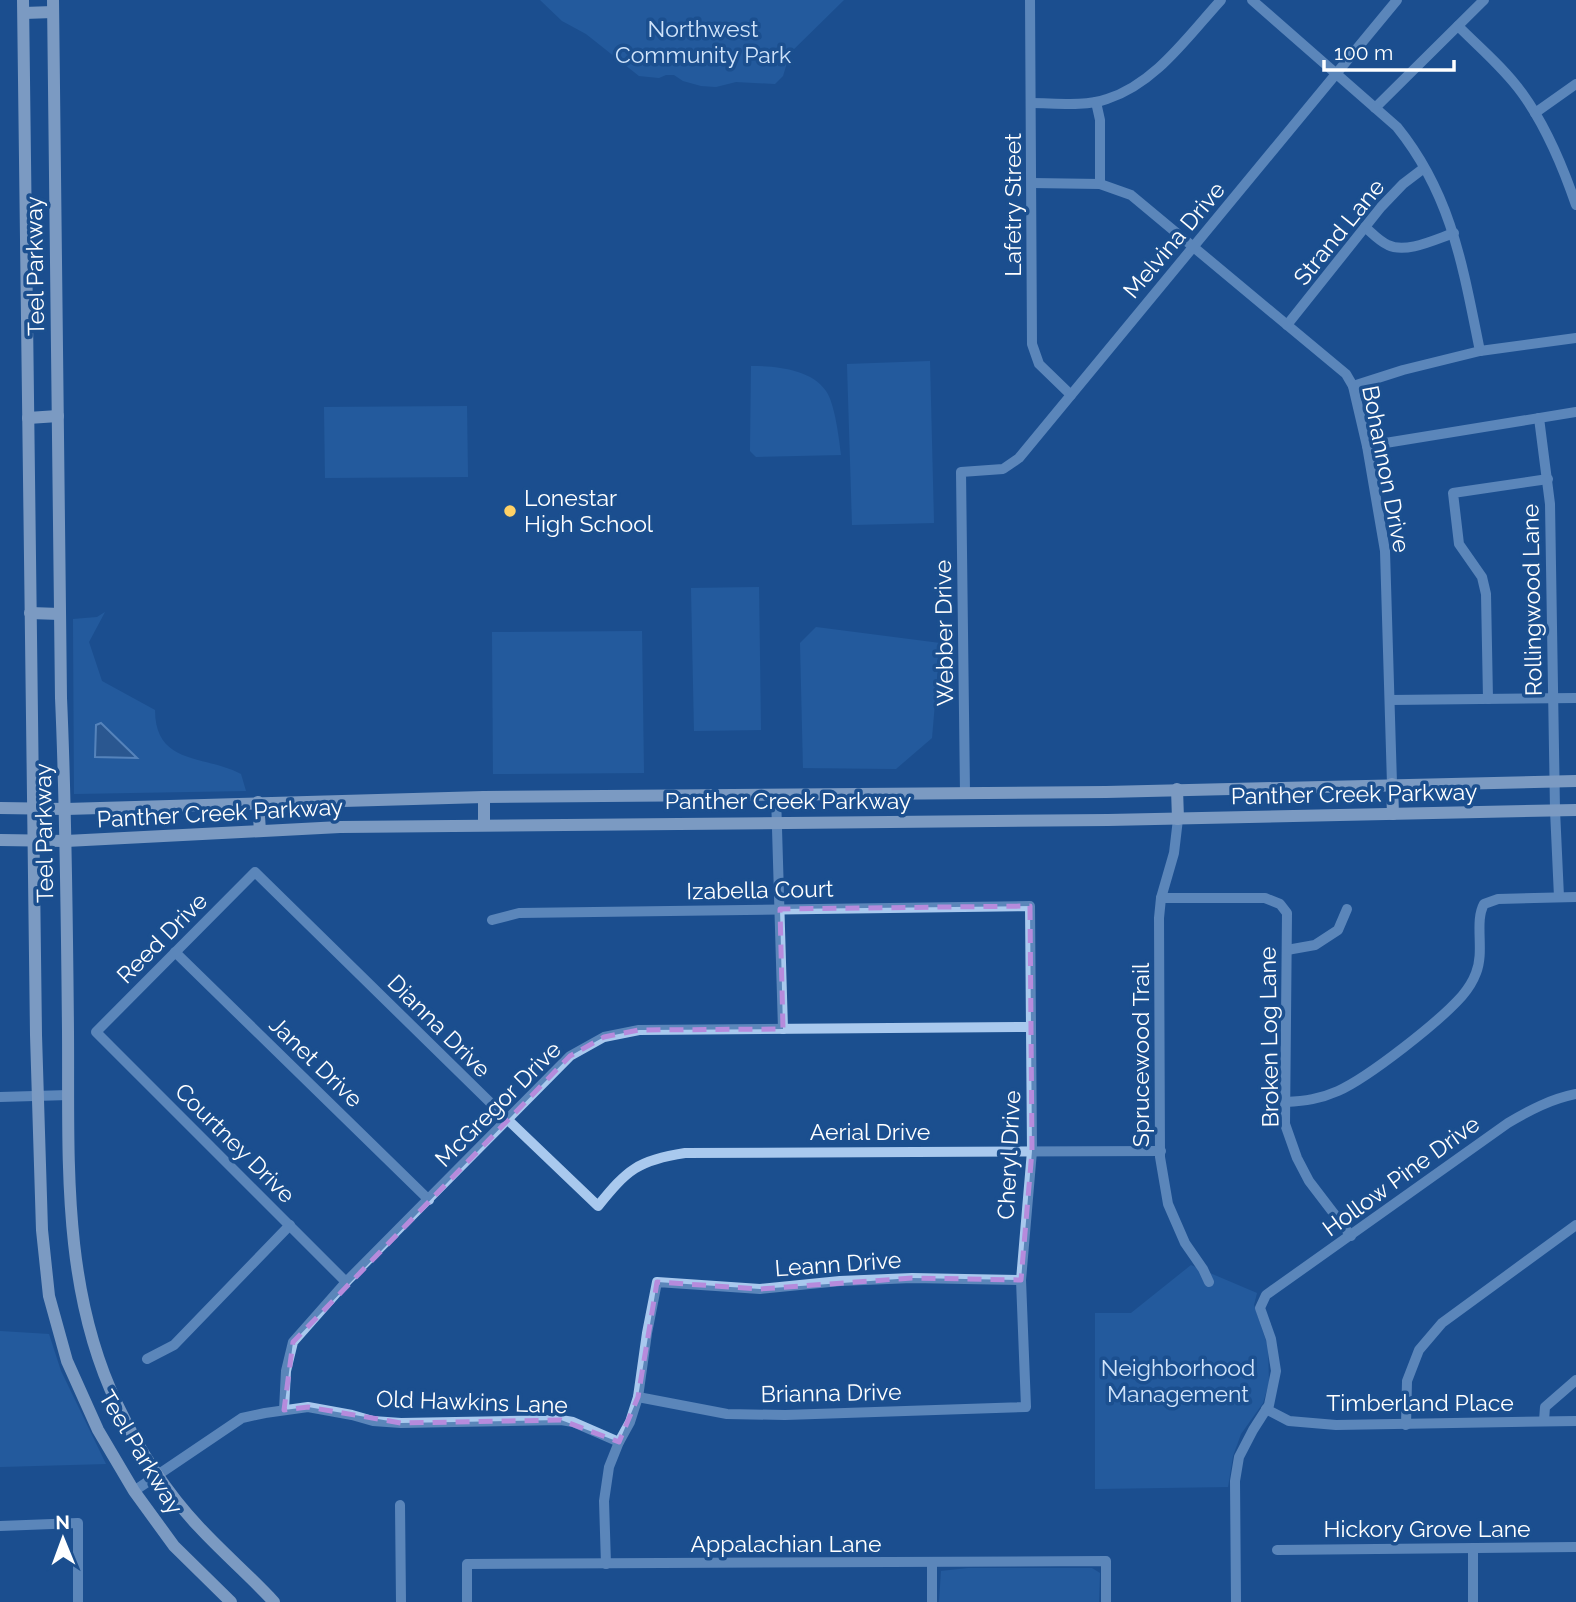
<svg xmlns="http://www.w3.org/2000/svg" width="1576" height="1602" font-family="Raleway,sans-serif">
<rect width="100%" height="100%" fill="#1b4f8f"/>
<g fill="#2e69ad">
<path d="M540,0H844L790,53L783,76L775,84L736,82L716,87L701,86L683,81L674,75H666L659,78L639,76L586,34L562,21Z"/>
<path d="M930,361L934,523L852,525L847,364Z"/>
<path d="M751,366C776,366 811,369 826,391C835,404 839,439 841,455L756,457L750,451Z"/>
<path d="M467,406L468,477L325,478L324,407Z"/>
<path d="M759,587L761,730L694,731L691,588Z"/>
<path d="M105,612L89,642L102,681L155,710C155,766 206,755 241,774L246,791L74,794L73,619L97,617Z"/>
<path d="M816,627L940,643L932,738L896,769L803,768L800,643Z"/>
<path d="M642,631L644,773L493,774L492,632Z"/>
<path d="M1191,1265L1257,1293L1254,1305L1268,1347L1269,1383L1263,1403L1241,1434L1233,1456L1228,1487L1095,1489V1313H1131Z"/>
<path d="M0,1331L49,1334L61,1371L106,1464L0,1467Z"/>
<path d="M968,1568H1092L1100,1573L1099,1602H939L941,1571Z"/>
</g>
<path fill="#3c6290" stroke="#9cc4f0" stroke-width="2" d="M101,723L137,758L95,757L96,725Z"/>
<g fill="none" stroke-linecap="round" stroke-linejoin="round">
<g stroke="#a9c9ee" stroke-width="10">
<path d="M1030,0L1032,344L1039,364L1071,395"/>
<path d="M1252,0L1397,127C1452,195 1463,268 1480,351"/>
<path d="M1458,26C1480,48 1504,68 1522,93C1546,126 1563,167 1576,205"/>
<path d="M1096,102L1100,120V184"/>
<path d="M1031,103C1055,103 1084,107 1107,99C1155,84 1188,36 1221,0"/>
<path d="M1375,108L1484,0"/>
<path d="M1535,113L1576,84"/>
<path d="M1032,183L1100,184L1131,195L1346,374L1353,386L1367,446L1385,551L1392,784"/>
<path d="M1365,227C1372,233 1379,241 1388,245C1406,254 1436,239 1454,233"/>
<path d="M1287,325L1381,207L1403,184L1424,168"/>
<path d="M1353,386L1403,370L1480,351L1576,338"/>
<path d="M1539,418L1550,504L1555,810L1559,897"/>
<path d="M1367,446L1576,412"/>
<path d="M1488,699L1486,594L1482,577L1459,544L1453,493L1548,479"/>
<path d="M1390,700L1576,698"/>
<path d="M965,793L961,472L1003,469L1019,458L1397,0"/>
<path d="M776,795L783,1029"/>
<path d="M1178,819L1174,853L1161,898L1159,918L1160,1157L1168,1204L1185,1243L1203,1269L1209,1282"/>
<path d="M1161,898H1265L1280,904L1287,913L1285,1124L1297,1158L1309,1181L1351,1236"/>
<path d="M492,920L519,913L1030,906L1032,1151L1021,1280L1026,1407L785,1415L727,1414L638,1397"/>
<path d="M1287,950L1315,945L1338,930L1347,909"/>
<path d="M175,952L429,1200"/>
<path d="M0,1097L69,1095"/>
<path d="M1286,1102C1305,1101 1320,1099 1338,1091C1369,1077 1439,1022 1462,996C1468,989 1473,981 1476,973C1485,951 1474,922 1484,904L1498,899L1576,897"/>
<path d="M346,1282L96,1032L255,872L507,1119L598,1206C627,1170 638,1160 685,1153L1161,1151"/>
<path d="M147,1359L174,1345L290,1225"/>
<path d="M1266,1409L1289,1421L1336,1425L1576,1421"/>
<path d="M284,1410L286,1371L293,1342L346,1282L570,1056L604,1037L639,1030L1031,1027"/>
<path d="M1544,1421L1545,1407L1576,1380"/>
<path d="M1406,1425L1407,1381L1419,1350L1442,1323L1576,1225"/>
<path d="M134,1491L242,1418L265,1413L308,1407L352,1415L373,1421L401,1423L561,1420L573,1422L619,1442"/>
<path d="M400,1505L401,1602"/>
<path d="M0,1526L78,1523V1602"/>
<path d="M1473,1548V1602"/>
<path d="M1277,1550L1576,1547"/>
<path d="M606,1564L604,1501L609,1467L619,1442L630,1422L638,1397L647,1333L657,1282L760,1289L840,1281L912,1278L1021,1280"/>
<path d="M467,1602V1564L1106,1561V1602"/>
<path d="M932,1602V1562"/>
<path d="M1236,1602L1235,1481L1239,1457L1253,1430L1269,1405L1276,1371L1271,1339L1260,1308L1266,1295L1508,1123C1530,1110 1551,1099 1576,1094"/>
</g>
<g stroke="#f0f6ff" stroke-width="12">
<path d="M23,0L36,1035L42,1230L49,1296L67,1361L98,1430L134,1491L174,1546L231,1602"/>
<path d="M53,0L61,698C66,809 67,920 68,1031C69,1157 61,1287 117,1404C138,1448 166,1492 199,1527C223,1553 250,1576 274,1602"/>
<path d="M24,13L53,12"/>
<path d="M28,418L58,416"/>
<path d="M30,613L60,614"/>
<path d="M1392,784L1393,814"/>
<path d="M1177,789L1178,819"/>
<path d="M484,797V825"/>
<path d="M258,802L260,831"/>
<path d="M0,808L66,809L484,797L1106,792L1576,781"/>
<path d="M0,840L66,841L340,827L1108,820L1576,810"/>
</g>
</g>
<path d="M0 0H1576V1602H0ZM1030,906L1032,1151L1021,1280L912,1278L760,1289L657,1282L638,1397L619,1442L561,1420L401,1423L308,1407L284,1410L293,1342L570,1056L604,1037L639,1030L783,1029L780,909Z" fill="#1b4f8f" fill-opacity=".55" fill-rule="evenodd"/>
<path fill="none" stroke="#b68bdc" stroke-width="5" stroke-dasharray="14 9" stroke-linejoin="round" d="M1030,906L1032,1151L1021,1280L912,1278L760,1289L657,1282L638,1397L619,1442L561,1420L401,1423L308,1407L284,1410L293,1342L570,1056L604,1037L639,1030L783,1029L780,909Z"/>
<circle fill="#ffd166" stroke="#1b4f8f" stroke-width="2.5" cx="510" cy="511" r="7"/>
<g text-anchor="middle" stroke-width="7" stroke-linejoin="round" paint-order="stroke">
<g font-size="23" fill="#cfe3fa" stroke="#1b4f8f">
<text x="703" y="37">Northwest<tspan x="703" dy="26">Community Park</tspan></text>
<text x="1178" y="1376">Neighborhood<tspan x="1178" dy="26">Management</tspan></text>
</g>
<g font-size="23" fill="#fff" stroke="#1b4f8f">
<text transform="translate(1013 205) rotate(-90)" y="8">Lafetry Street</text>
<text transform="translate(1339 232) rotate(-51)" y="8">Strand Lane</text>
<text transform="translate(1174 240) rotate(-50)" y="8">Melvina Drive</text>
<text transform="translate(35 266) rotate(-91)" y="8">Teel Parkway</text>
<text transform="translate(1386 469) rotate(79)" y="8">Bohannon Drive</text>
<text transform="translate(1532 600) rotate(-91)" y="8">Rollingwood Lane</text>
<text transform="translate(944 633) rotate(-91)" y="8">Webber Drive</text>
<text transform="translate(1354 794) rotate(-1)" y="8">Panther Creek Parkway</text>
<text x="788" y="809">Panther Creek Parkway</text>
<text transform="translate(220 813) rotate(-3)" y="8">Panther Creek Parkway</text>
<text transform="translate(44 833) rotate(-91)" y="8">Teel Parkway</text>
<text transform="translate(760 890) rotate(-1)" y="8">Izabella Court</text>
<text transform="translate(162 938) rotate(-45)" y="8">Reed Drive</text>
<text transform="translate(439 1026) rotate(45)" y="8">Dianna Drive</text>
<text transform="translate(1269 1037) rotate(-91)" y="8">Broken Log Lane</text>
<text transform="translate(1141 1055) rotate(-90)" y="8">Sprucewood Trail</text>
<text transform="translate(316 1062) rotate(44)" y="8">Janet Drive</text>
<text transform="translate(498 1104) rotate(-45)" y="8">McGregor Drive</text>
<text x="870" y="1140">Aerial Drive</text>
<text transform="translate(235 1143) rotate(45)" y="8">Courtney Drive</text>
<text transform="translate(1009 1155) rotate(-87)" y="8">Cheryl Drive</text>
<text transform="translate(1401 1176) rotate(-36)" y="8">Hollow Pine Drive</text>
<text transform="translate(838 1264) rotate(-4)" y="8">Leann Drive</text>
<text transform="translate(831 1393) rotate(-1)" y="8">Brianna Drive</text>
<text transform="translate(472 1402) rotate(2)" y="8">Old Hawkins Lane</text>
<text x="1420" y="1411">Timberland Place</text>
<text transform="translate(141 1452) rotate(59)" y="8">Teel Parkway</text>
<text x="1427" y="1537">Hickory Grove Lane</text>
<text x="786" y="1552">Appalachian Lane</text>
</g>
<g font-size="23" fill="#fff" stroke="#1b4f8f" text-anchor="start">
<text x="524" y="506">Lonestar<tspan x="524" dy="26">High School</tspan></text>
</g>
</g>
<g transform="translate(63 1539) rotate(359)" stroke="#1b4f8f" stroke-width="5" paint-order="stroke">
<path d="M0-5L12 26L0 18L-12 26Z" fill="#ffffff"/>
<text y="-10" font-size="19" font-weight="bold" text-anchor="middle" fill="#ffffff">N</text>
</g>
<path d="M1324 60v10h130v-10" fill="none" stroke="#ffffff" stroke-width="3.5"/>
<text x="1334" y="60" font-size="21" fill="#ffffff" stroke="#1b4f8f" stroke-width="5" paint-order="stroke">100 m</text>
</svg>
